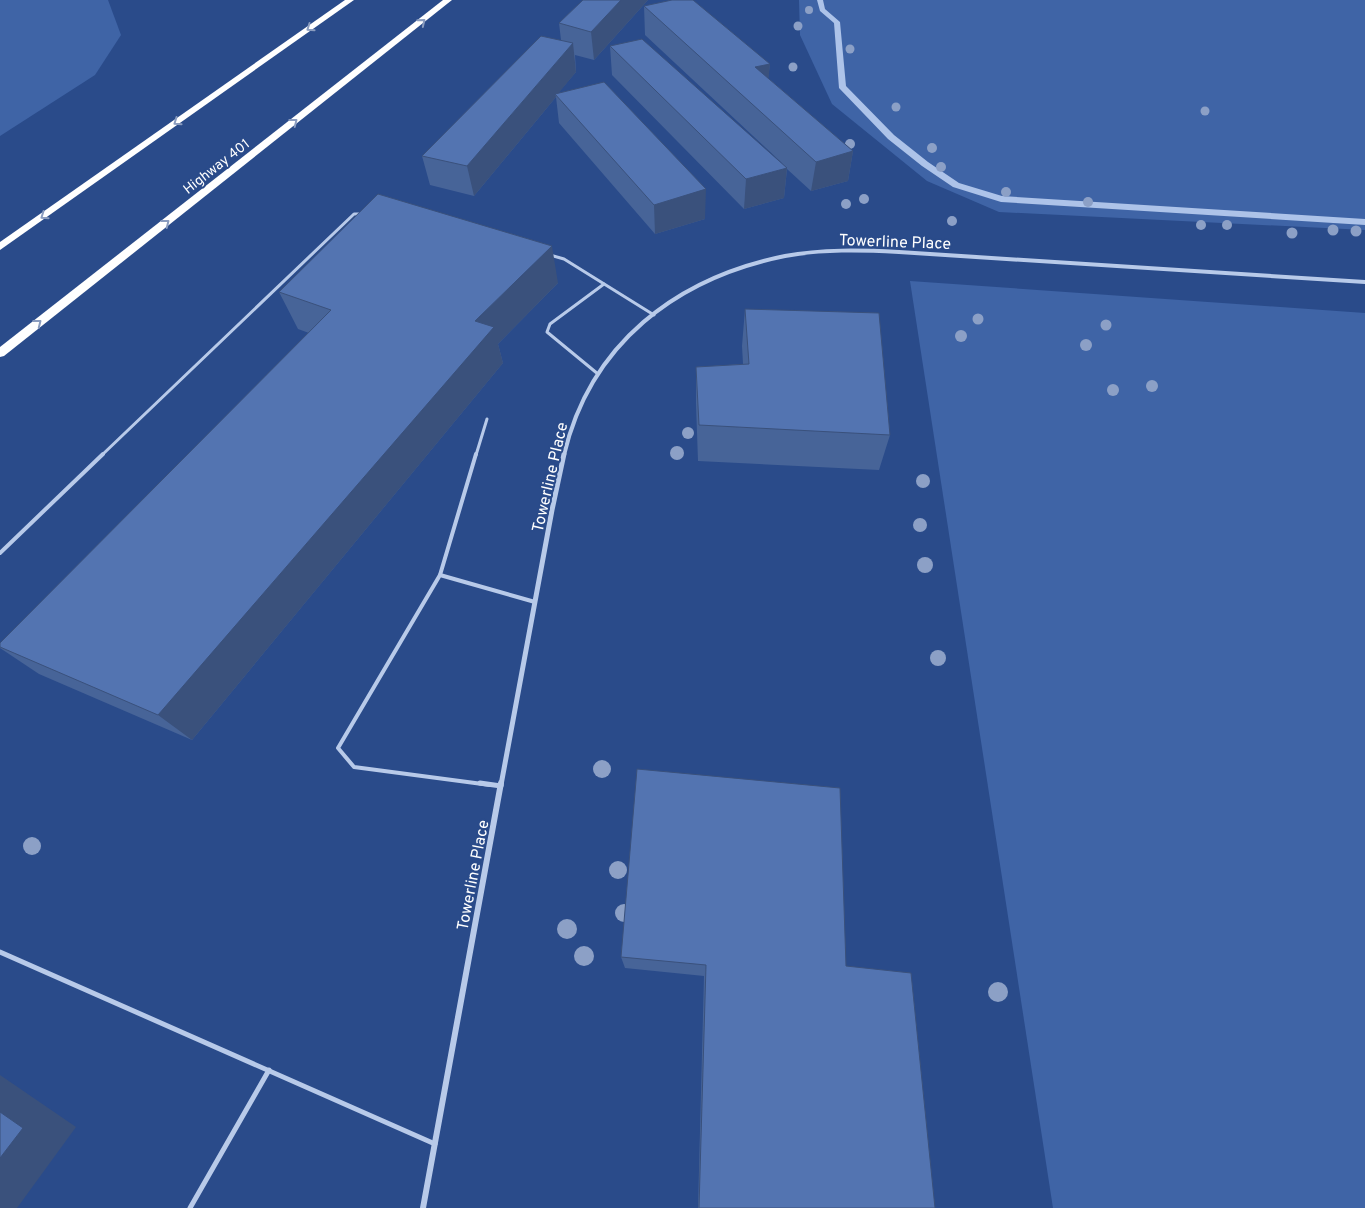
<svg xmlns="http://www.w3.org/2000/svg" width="1365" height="1208" font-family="Overpass,sans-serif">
<rect width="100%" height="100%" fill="#2a4b8a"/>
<g fill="#3f64a6">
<path d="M0,0H108L121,35L95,75L0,136Z"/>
<path d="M799,0H1365V230L999,212L927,181L832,104L800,35Z"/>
<path d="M910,281L1365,313V1208H1053Z"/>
</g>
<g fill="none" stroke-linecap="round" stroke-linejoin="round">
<path fill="#adc3e9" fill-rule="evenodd" d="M817,0H823L825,9L840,22L846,86L894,135L928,162L959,183L1002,196L1365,219V225L1001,202L953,187L922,166L888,139L839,88L834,23L820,11Z"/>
<g stroke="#b8cae9" stroke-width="3">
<path d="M550,255L564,259L654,315"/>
<path d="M598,374L547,332L550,324L604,284"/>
<path d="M102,455L354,214H361"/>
<path d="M476,455L487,419"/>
</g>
<g stroke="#b8cae9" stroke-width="4">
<path d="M0,553L103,454"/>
<path d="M440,575L476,454"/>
<path d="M490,785L354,767L338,748L440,575L535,602"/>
</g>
<g stroke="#b8cae9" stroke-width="5">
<path d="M480,783L501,786"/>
<path d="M0,952L435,1144"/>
<path d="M190,1208L269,1070"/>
</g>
<path stroke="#b8cae9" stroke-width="4" d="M564,455C590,344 676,278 785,256C822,249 861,250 899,252L1365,282"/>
<path stroke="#b8cae9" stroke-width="5" d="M501,785L552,510L564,454"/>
<path stroke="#b8cae9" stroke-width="6" d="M423,1208L501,783"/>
<g fill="#fff" fill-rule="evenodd">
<path d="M345,0H354L0,250V242Z"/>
<path d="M443,0H452L4,356L0,357V347Z"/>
</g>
</g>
<g fill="#8ca0c6">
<circle cx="809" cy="10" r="4"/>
<circle cx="798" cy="26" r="4.5"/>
<circle cx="850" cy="49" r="4.5"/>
<circle cx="793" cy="67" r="4.5"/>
<circle cx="896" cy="107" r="4.5"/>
<circle cx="1205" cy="111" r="4.5"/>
<circle cx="850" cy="144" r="5"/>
<circle cx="932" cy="148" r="5"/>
<circle cx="941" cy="167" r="5"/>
<circle cx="1006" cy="192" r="5"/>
<circle cx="864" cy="199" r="5"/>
<circle cx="1088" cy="202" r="5"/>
<circle cx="846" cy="204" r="5"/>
<circle cx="952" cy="221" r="5"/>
<circle cx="1201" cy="225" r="5"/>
<circle cx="1227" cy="225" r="5"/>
<circle cx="1333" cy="230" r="5.5"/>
<circle cx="1356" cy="231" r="5.5"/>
<circle cx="1292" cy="233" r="5.5"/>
<circle cx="978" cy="319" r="5.5"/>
<circle cx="1106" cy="325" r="5.5"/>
<circle cx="961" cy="336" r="6"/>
<circle cx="1086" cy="345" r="6"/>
<circle cx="1152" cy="386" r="6"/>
<circle cx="1113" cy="390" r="6"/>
<circle cx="688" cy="433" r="6"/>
<circle cx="677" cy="453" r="7"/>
<circle cx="923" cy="481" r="7"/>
<circle cx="920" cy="525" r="7"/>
<circle cx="925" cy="565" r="8"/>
<circle cx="938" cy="658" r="8"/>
<circle cx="602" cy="769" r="9"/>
<circle cx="32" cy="846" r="9"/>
<circle cx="618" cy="870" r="9"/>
<circle cx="624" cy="913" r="9"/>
<circle cx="567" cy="929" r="10"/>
<circle cx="584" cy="956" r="10"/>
<circle cx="998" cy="992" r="10"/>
</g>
<g fill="#476498">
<path d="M583,0H648L594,60L575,55L576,72L558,93L705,219L655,234L559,123L556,97L474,196L430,185L422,156L561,40L559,23Z"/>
<path d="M644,6L770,64L768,78L853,151L848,181L811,191L787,169L784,198L744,209L612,75L610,46L783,164L645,35Z"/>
<path d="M558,283L498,344L503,363L192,740L39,674L0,648V643L309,333L298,329L279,292Z"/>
<path d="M745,309L890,435L879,470L698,461L696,404V367L743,364L742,346Z"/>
<path d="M621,957L846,966L935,1208H698L704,976L625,968Z"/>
</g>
<g fill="#3a517c">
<path d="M621,0H648L594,60L591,32Z"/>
<path d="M573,43L576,72L557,95L555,94L556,97L474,196L467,166Z"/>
<path d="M770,64L767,93L755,67Z"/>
<path d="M853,151L848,181L811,191L816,162Z"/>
<path d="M787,168L784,198L744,209L746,179Z"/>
<path d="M706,189L705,219L655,234L654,205Z"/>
<path d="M552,246L558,283L498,344L503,363L192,740L158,715L475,321Z"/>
<path d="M0,1075L76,1127L17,1208H0Z"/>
</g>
<g fill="#5374b1" stroke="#3a517c">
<path d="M583,0H621L591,32L559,23Z"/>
<path d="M672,0H693L770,64L755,67L853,151L816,162L644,6Z"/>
<path d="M541,36L573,43L467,166L422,156Z"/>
<path d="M642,39L787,168L746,179L610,46Z"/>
<path d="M604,82L706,189L654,205L555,94Z"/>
<path d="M378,194L552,246L475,321L494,327L158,715L0,647V643L331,310L279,292Z"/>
<path d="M745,309L879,313L890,435L699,425L696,367L749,364Z"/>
<path d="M637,769L840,788L846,966L911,973L935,1208H699L706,965L621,957Z"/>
<path d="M0,1112L23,1128L0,1158Z"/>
</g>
<defs><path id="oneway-chevron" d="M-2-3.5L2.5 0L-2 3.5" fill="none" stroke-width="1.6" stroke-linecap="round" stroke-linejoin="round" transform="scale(1.25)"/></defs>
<g stroke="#8a9cbf">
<use href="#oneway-chevron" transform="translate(422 22) rotate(-39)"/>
<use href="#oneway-chevron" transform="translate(310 28) rotate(145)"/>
<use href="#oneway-chevron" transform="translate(177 122) rotate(145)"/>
<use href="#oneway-chevron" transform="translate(294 122) rotate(-38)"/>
<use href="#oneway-chevron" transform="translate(44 216) rotate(145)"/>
<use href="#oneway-chevron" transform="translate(166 223) rotate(-38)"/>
<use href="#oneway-chevron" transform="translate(38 323) rotate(-38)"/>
</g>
<g text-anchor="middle" stroke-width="4" stroke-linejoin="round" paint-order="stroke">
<g font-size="14" fill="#fff" stroke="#2a4b8a">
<text transform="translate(216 166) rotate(-38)" y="5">Highway 401</text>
</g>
<g font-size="16" fill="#fff" stroke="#2a4b8a">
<text transform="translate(895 241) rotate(2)" y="6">Towerline Place</text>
<text transform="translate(549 477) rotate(-77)" y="6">Towerline Place</text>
<text transform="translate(472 875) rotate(-79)" y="6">Towerline Place</text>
</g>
</g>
</svg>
